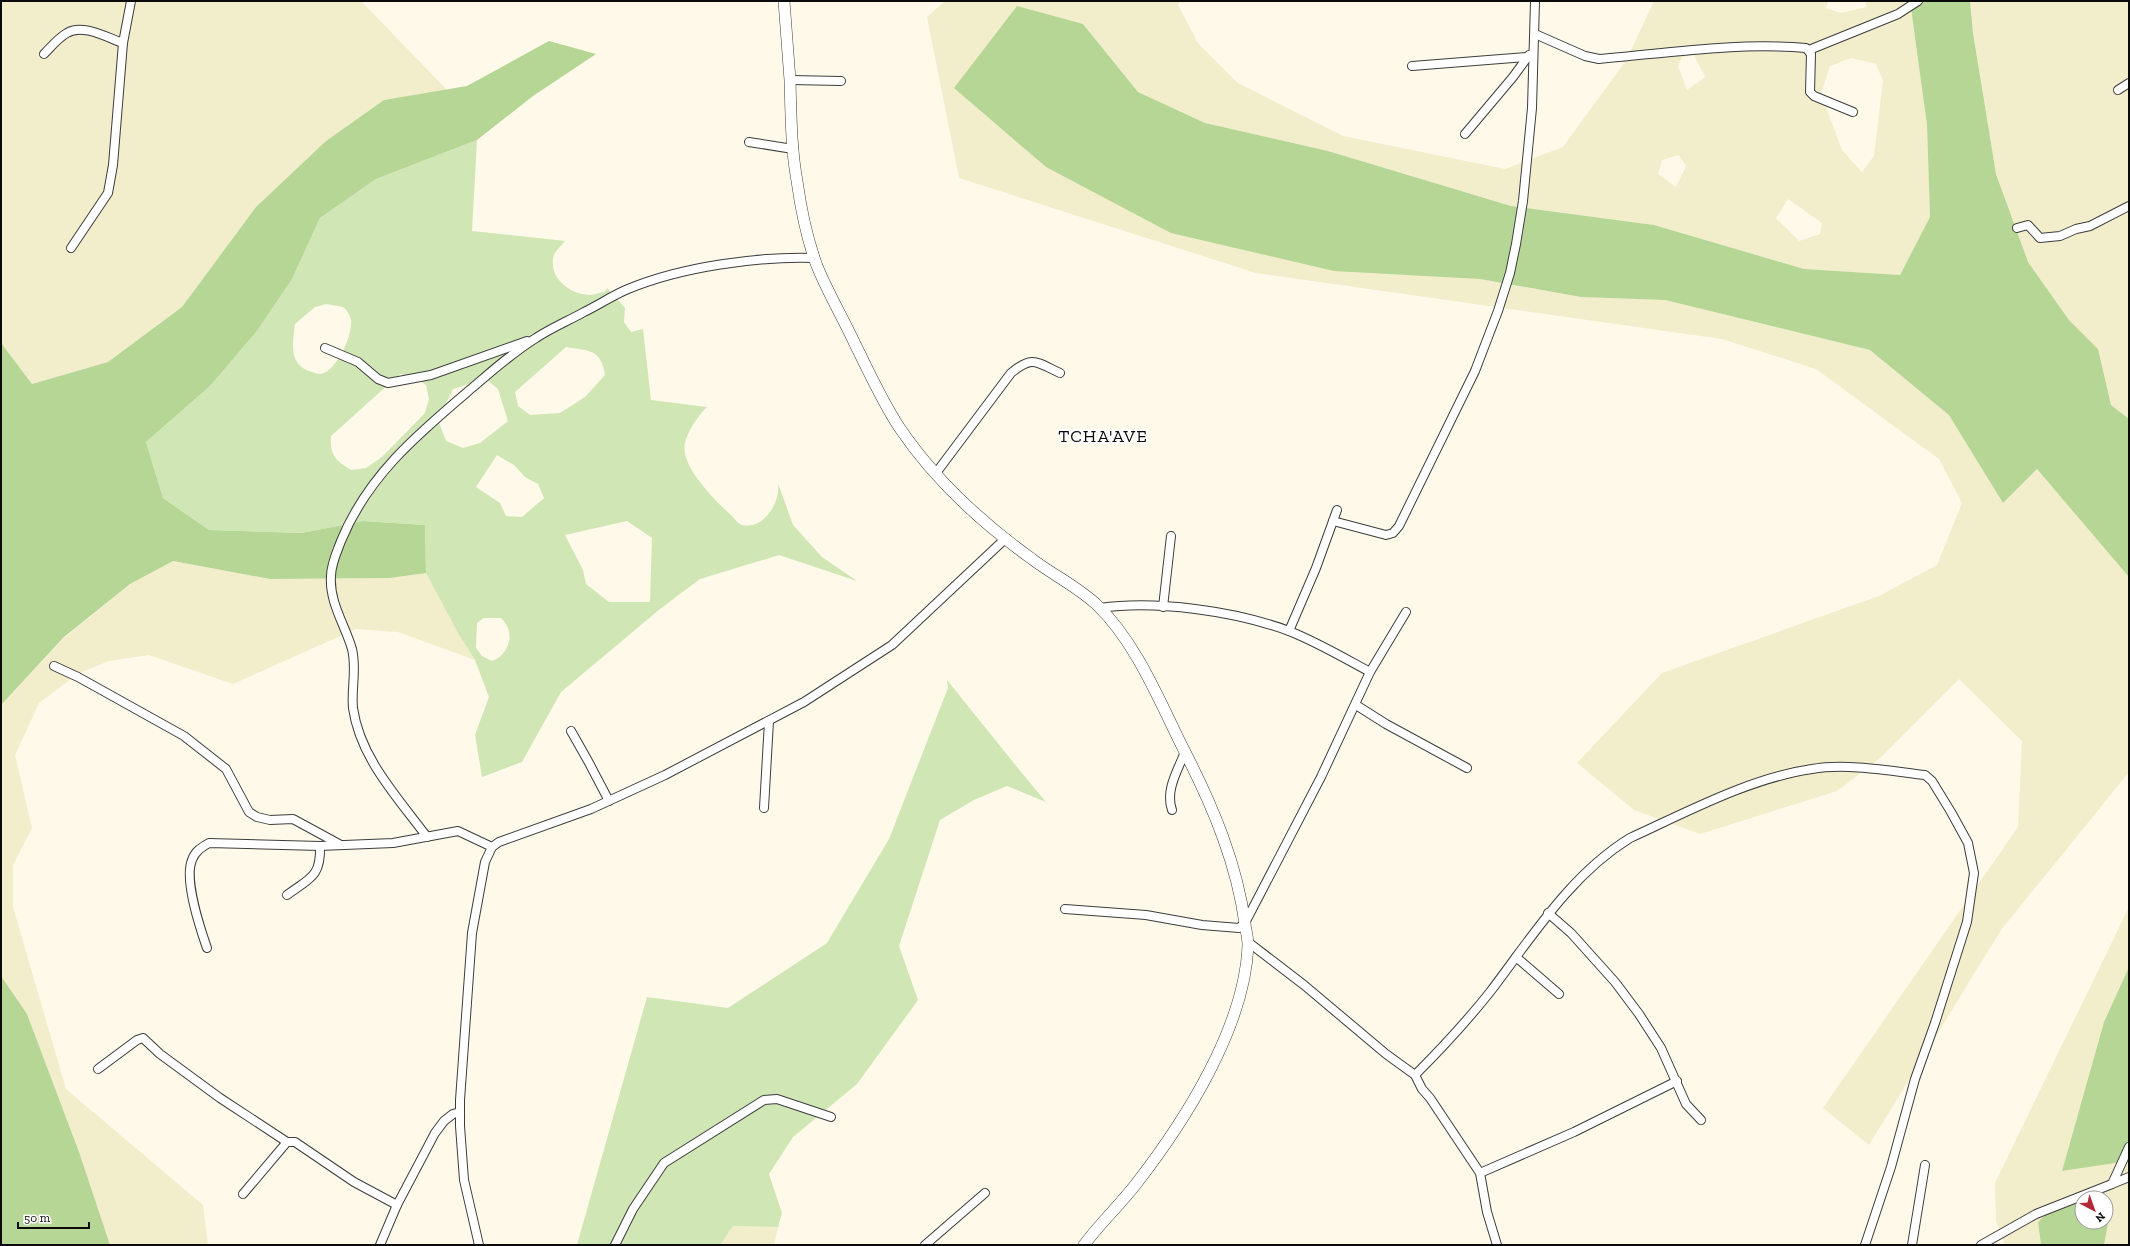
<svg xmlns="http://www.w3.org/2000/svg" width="2130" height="1246" font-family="'Zilla Slab',serif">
<rect width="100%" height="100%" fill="#fef9e9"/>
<g fill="#f2edcb" fill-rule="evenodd">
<path d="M1,1H361L447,90L384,100L326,141L256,207L182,307L108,362L32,384L1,343Z"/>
<path d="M945,1H1180L1178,5L1198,43L1238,83L1343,136L1505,169L1563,147L1627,59L1654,1H1828L1826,8L1841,13L1867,7L1865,1H1910L1927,125L1930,217L1900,275L1804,269L1654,225L1511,206L1328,151L1205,123L1138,92L1083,24L954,88L1480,279L1581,297L1665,300L1870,350L1950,415L2003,503L2037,469L2125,571L2129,577V772L2001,930L1869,1145L1823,1108L2018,827L2022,741L1959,679L1879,759L1837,791L1700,834L1634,810L1577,763L1662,673L1879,596L1937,565L1962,503L1939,459L1816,369L1722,339L1256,273L959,178L927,17ZM1694,55L1705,77L1687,90L1678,66L1682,57ZM1851,58L1876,64L1883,81L1874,156L1862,172L1842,150L1821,94L1830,66ZM1679,155L1686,166L1676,187L1658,174L1662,160ZM1788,199L1822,223L1820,234L1799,241L1776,218Z"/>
<path d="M1970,1H2129V419L2111,405L2098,349L2069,320L2028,262L1996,174L1973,33Z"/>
<path d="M173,561L270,579L390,578L426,573L459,635L475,660L398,632L356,629L233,684L149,655L109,661L79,673L39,703L15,755L32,828L13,865V907L66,1089L203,1205L208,1245H110L79,1152L27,1014L1,976V705L64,638L130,584Z"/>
<path d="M2129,907V967L2104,1022L2062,1171L2122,1162L2129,1142V1245H2104L2111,1201L2086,1194L2038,1222L2041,1245H2005L1996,1221L1995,1183Z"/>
<path d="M733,1226L778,1227L774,1245H720Z"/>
</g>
<g fill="#d0e6b5" fill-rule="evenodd">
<path d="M477,140L472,231L565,241C562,245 556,250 554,255C547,277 570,295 590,295C595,295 600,292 605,292L607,288L625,308L624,322L631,332L643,329L651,400L707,407C698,416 688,430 685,443C679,465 716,502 731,515C734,518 738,524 742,525C764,530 781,502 778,483L793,525L822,557L857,581L779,555L700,579L660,609L561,692L522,762L482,777L475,735L489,697L475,660L459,635L426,573L425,525L363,521L302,533L209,530L163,498L146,442L210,386L257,331L292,279L320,218L376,179ZM326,304L343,307C347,310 350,315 351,320C353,335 337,371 321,374C317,374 313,372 309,371C288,364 293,341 295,324L315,307ZM566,347C590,351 601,349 605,375L585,397L560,413L530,415L518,406L515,392ZM400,374L414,377L426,385L429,399L425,413L382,457L366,468L351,470C335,460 330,456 331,436ZM486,379L498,389L508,421L480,443L463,448L446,441L438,420L453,389ZM497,455L514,465L525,477L538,484L544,498L522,517L506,516L500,503L476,487ZM627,521L652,538L650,602H609L586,584L583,570L565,535ZM484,618H501C516,632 510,654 492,661L482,656L476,648L477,623Z"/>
<path d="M947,680L1017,767L1046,802L1007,786L974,800L940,820L899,946L918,1000L857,1084L793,1137L769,1174L782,1213L778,1227L733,1226L720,1245H577L647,997L728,1008L827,943L889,839L948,688Z"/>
</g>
<g fill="#b5d695">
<path d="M1910,1H1970L1973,33L1996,174L2028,262L2069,320L2098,349L2111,405L2129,419V577L2037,469L2003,503L1949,415L1870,350L1665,300L1581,297L1480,279L1334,271L1171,233L1046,167L954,88L1017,6L1083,24L1138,92L1205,123L1328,151L1511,206L1654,225L1804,269L1900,275L1930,217L1927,125Z"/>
<path d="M549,41L596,54L533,96L477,140L376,179L320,218L292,279L257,331L210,386L146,442L163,498L209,530L302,533L363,521L425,525L426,573L390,578L270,579L173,561L130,584L64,637L1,705V343L32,384L108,362L182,307L256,207L326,141L384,100L467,86Z"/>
<path d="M2129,967V1142L2122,1162L2062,1171L2104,1022Z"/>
<path d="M1,976L27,1014L79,1152L110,1245H1Z"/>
<path d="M2086,1194L2101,1198H2082V1222H2106V1199L2112,1201L2104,1245H2041L2038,1222L2062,1200Z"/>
</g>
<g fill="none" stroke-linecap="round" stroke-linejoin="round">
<g stroke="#3d3d3d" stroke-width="10">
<g id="minor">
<path d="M1535,34L1585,56L1599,59C1668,53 1737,42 1806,48L1811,54L1810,92L1814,96L1853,112"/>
<path d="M1809,50L1898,14L1918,1"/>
<path d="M44,54C51,47 58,38 67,33C82,23 108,38 123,43"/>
<path d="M1412,66L1527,57"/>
<path d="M790,80L841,81"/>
<path d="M2118,90L2129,83"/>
<path d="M1465,134L1513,77L1529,55"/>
<path d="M749,142L793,149"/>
<path d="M2017,228L2028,225L2040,238L2060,236L2076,229L2090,226L2129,206"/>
<path d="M71,248L108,193L113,165L123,43L131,1"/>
<path d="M325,348L358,362L378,379L388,383L431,375L527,341"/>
<path d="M936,473L1011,373C1033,355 1036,362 1060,373"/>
<path d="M1333,521L1386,535L1393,533L1399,526L1475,371L1498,311L1510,273L1516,244L1523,201L1532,108L1535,1"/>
<path d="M1163,607L1171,536"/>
<path d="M1100,608C1156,600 1235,611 1289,631C1317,642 1344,658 1370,672"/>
<path d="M1289,631L1316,568L1337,510"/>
<path d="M54,666L78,677L184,736L226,769L249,812L257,817L270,820L293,819L339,844"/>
<path d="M1356,705L1386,724L1467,768"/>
<path d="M571,731L588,761L609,801"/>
<path d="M764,808L769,721"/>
<path d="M1172,810C1165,790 1178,770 1185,752"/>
<path d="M427,837C398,798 360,758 353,708C351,689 357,669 352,649C345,625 329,602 331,576C331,564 337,552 341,541C368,475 419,433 472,388C492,371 513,352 536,338C551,328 568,321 584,312C599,305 613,295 628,289C681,267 758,256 815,258"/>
<path d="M287,895C310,878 321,877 320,846"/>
<path d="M1065,909L1146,915L1202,925L1239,928L1245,923L1321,777L1370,672L1406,612"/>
<path d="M1548,913L1571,933L1615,982L1639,1014L1661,1048L1686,1104L1701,1120"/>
<path d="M1248,942L1304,985L1386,1054L1415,1075L1422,1089L1430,1098L1480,1173L1487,1212L1497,1245"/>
<path d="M207,948C200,928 184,879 192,860C195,851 202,847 209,843L320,846L393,843L458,831L492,847"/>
<path d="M1516,957L1559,994"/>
<path d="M98,1069L137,1040L143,1038L160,1054L220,1098L287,1142"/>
<path d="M1415,1075C1441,1049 1467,1021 1490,992C1532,937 1570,875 1630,838C1687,812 1750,778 1812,769C1846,763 1891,771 1925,775L1932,781L1951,812L1968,843L1974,873L1967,922L1935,1023L1915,1079L1891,1167L1865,1245"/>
<path d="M1480,1173L1574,1132L1677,1081"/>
<path d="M2112,1184L2129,1177"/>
<path d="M243,1194L287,1142H295L354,1182L397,1205"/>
<path d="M380,1245L397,1205L435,1133L444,1121L453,1114L460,1112"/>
<path d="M479,1245L464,1180L460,1126V1100L472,933L485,862L492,847L499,842L591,809L665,775L804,702L892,645L1005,539"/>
<path d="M615,1245L633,1209L664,1163L764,1100L777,1099L831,1117"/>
<path d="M925,1245L985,1193"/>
<path d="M1912,1245L1925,1165"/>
<path d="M1981,1245L2036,1214L2112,1184L2129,1147"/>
</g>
</g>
<g stroke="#3d3d3d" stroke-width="12">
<path id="tertiary" d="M784,1C786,27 788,54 790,80C791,114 791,148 797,181C801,210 807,239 817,266C828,293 843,318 855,344C869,372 882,401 899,427C934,479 982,523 1032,559C1053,575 1078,587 1097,605C1137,643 1161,705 1186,754C1213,807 1237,864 1245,924C1246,931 1248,938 1248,945C1245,1027 1185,1121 1136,1184C1119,1206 1100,1223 1084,1245"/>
</g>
<use href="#minor" stroke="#fff" stroke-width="8"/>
<use href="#tertiary" stroke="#fff" stroke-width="11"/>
</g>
<g text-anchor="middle" stroke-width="4" stroke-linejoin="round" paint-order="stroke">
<g font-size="18" letter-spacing="1" fill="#0a0a0a" stroke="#fff">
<text x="1103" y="442">TCHA'AVE</text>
</g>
</g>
<rect width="2130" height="1246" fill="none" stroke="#0a0a0a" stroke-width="4"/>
<g transform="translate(2094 1210) rotate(139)"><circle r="19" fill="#ffffff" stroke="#9d9d9d"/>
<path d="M0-3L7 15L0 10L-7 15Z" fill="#b32a36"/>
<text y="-6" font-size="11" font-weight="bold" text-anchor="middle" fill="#0a0a0a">N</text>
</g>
<path d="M18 1222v6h71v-6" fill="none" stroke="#0a0a0a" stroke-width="2"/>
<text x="24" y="1222" font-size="12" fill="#0a0a0a" stroke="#ffffff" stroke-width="3" paint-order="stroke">50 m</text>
</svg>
